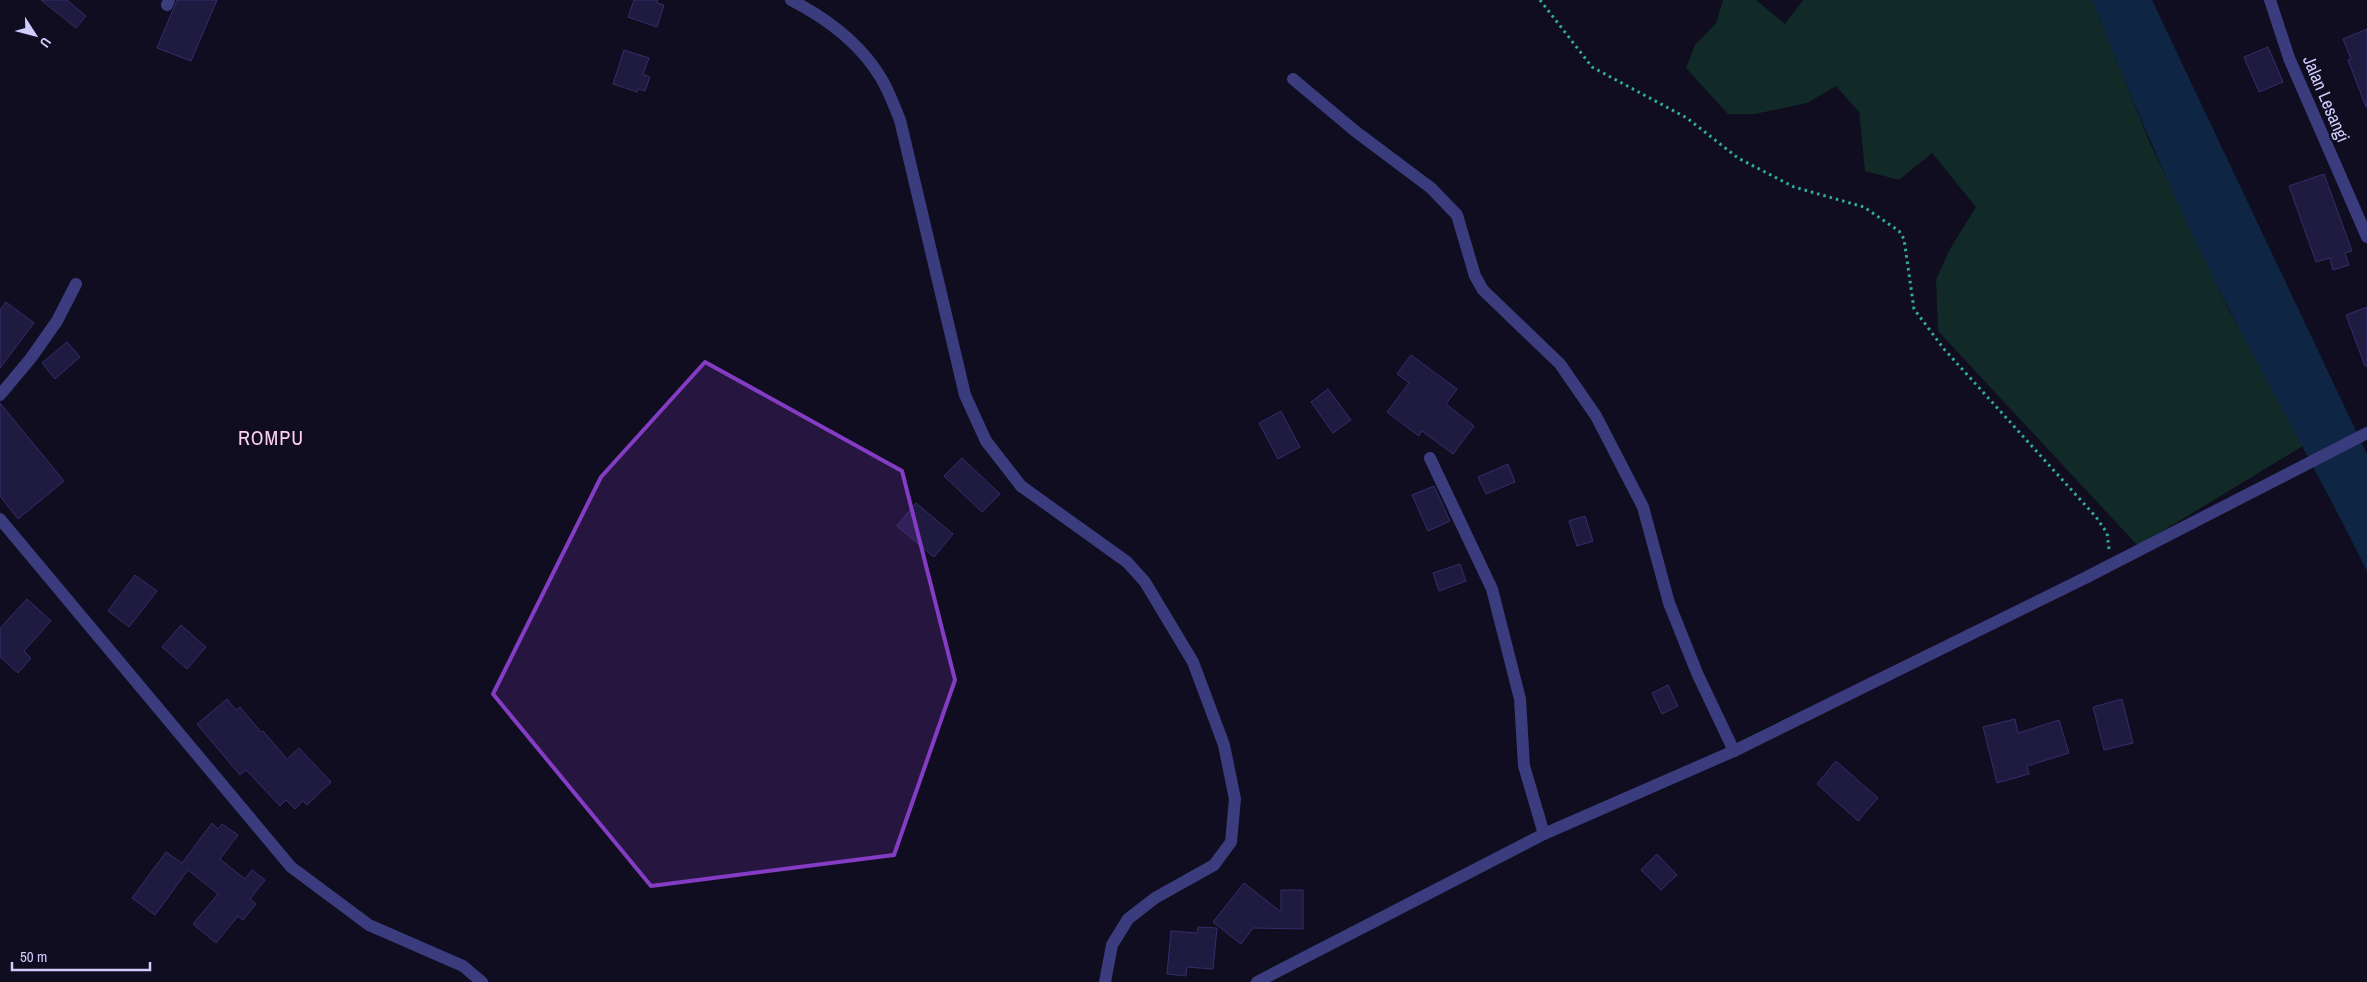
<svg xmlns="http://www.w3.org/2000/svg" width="2367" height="982" font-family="'Archivo Narrow',sans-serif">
<rect width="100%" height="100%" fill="#0f0d1f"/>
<path fill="#112927" d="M1723,0H1756L1785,24L1803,0H2092L2151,145L2227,306L2303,446L2138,546L1938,331L1936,280L1950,249L1976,207L1932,153L1899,180L1865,171L1859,112L1836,86L1807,103L1755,114H1728L1686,68L1695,45L1716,23Z"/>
<path fill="#0e2643" d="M2092,0H2152L2367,454V571C2323,482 2274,396 2228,307C2177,208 2134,104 2092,0Z"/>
<g fill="#1f1a40" stroke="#352d6b">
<path d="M41,0H67L86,16L76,28Z"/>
<path d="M177,0H217L191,61L157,48Z"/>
<path d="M634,0H658L657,3L664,5L657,27L628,17Z"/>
<path d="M2367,29V107H2366L2348,60L2351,59L2343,39Z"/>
<path d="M2268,47L2283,82L2259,92L2244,57Z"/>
<path d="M624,50L649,58L643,74L650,77L645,91L638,89L637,92L613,84Z"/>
<path d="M2324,174L2352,251L2345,253L2349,265L2333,270L2330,258L2316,262L2289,186Z"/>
<path d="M6,302L34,323L0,368V310Z"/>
<path d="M2367,307V366H2365L2346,315Z"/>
<path d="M67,342L80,357L55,379L42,363Z"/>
<path d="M1411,355L1457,389L1446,404L1474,426L1453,454L1422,431L1419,436L1387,412L1409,383L1397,374Z"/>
<path d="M1328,389L1351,420L1333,433L1311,402Z"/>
<path d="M0,403L64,481L18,519L0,496Z"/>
<path d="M1281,411L1300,447L1278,459L1259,423Z"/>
<path d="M962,458L1000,494L982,512L944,476Z"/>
<path d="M1508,464L1515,482L1486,494L1478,477Z"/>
<path d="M1434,486L1450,521L1428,531L1412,495Z"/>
<path d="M916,503L953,534L934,557L897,526Z"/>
<path d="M1585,516L1593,541L1577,546L1569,521Z"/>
<path d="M1460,564L1466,581L1439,591L1433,573Z"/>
<path d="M135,575L157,591L129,627L108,611Z"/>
<path d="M27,599L51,621L24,651L31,658L18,673L0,657V628Z"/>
<path d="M181,625L206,647L187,669L162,647Z"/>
<path d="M1668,685L1678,706L1662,714L1652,693Z"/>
<path d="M227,699L236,710L240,707L261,732L263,731L287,759L299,748L331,782L307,805L303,801L295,809L286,800L280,806L246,770L240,775L197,724Z"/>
<path d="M2122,699L2133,743L2104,750L2093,707Z"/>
<path d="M2015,719L2018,733L2059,720L2069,753L2027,766L2029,774L1997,783L1983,727Z"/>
<path d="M1836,761L1878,798L1858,821L1817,784Z"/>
<path d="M212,823L218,829L222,824L238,835L220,859L245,879L252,870L265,880L250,899L256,904L243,920L238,916L216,943L193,924L218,894L188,870L155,915L132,898L166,852L182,863Z"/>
<path d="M1657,854L1677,875L1661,890L1641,870Z"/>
<path d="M1244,883L1281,912V890H1303V929L1253,928L1241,944L1213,922Z"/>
<path d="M1198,927L1217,928L1213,969L1187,967L1186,976L1167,974L1171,931L1197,933Z"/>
</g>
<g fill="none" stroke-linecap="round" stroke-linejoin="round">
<path stroke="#32ad9d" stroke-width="3" stroke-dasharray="2.5 4" stroke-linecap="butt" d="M1540,0L1592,67L1687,118L1738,158L1794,187L1864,207L1899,231L1904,239L1914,309L1944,349L2096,517L2107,533L2109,549"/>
<g stroke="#3a3c7d" stroke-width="12">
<path d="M791,0C826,18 860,43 881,78C889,91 894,106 900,120L965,395L986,441L1021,486L1127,562L1145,582L1193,662L1224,745L1235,799L1231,842L1214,865L1155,898L1128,919L1112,945L1105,982"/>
<path d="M2270,0L2289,58L2367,237"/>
<path d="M167,5L169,0"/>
<path d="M1293,79L1355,131L1431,188L1457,215L1475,276L1483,290L1560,364L1596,416L1643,507L1669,603L1697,673L1734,751"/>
<path d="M0,395L31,358L57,321L76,284"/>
<path d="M1430,458L1492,589L1520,699L1524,766L1544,834"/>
<path d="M0,519L291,867L369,925L463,966L482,982"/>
<path d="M1257,982L1544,834L1734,751L2087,577L2367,433"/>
</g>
</g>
<path fill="#843cc5" fill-opacity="0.2" stroke="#843cc5" stroke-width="4" stroke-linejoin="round" d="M705,362L902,471L955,680L894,855L651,886L493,694L601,477Z"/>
<g text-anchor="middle" stroke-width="5" stroke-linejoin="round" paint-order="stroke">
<g font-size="18" fill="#d0cdfd" stroke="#0f0d1f">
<text transform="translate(2326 99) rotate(67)" y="6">Jalan Lesangi</text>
</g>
<g font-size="20" letter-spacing="1" fill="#fdcff0" stroke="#0f0d1f">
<text x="271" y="445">ROMPU</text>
</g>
</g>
<g transform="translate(35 35) rotate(126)" stroke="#0f0d1f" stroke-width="4" paint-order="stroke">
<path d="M0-4L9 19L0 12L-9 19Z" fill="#d0cdfd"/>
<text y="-8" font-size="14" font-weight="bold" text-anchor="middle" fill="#d0cdfd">U</text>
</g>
<path d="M12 962v8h138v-8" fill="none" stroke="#d0cdfd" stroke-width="2.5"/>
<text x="20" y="962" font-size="15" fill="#d0cdfd" stroke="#0f0d1f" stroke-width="4" paint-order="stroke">50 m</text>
</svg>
